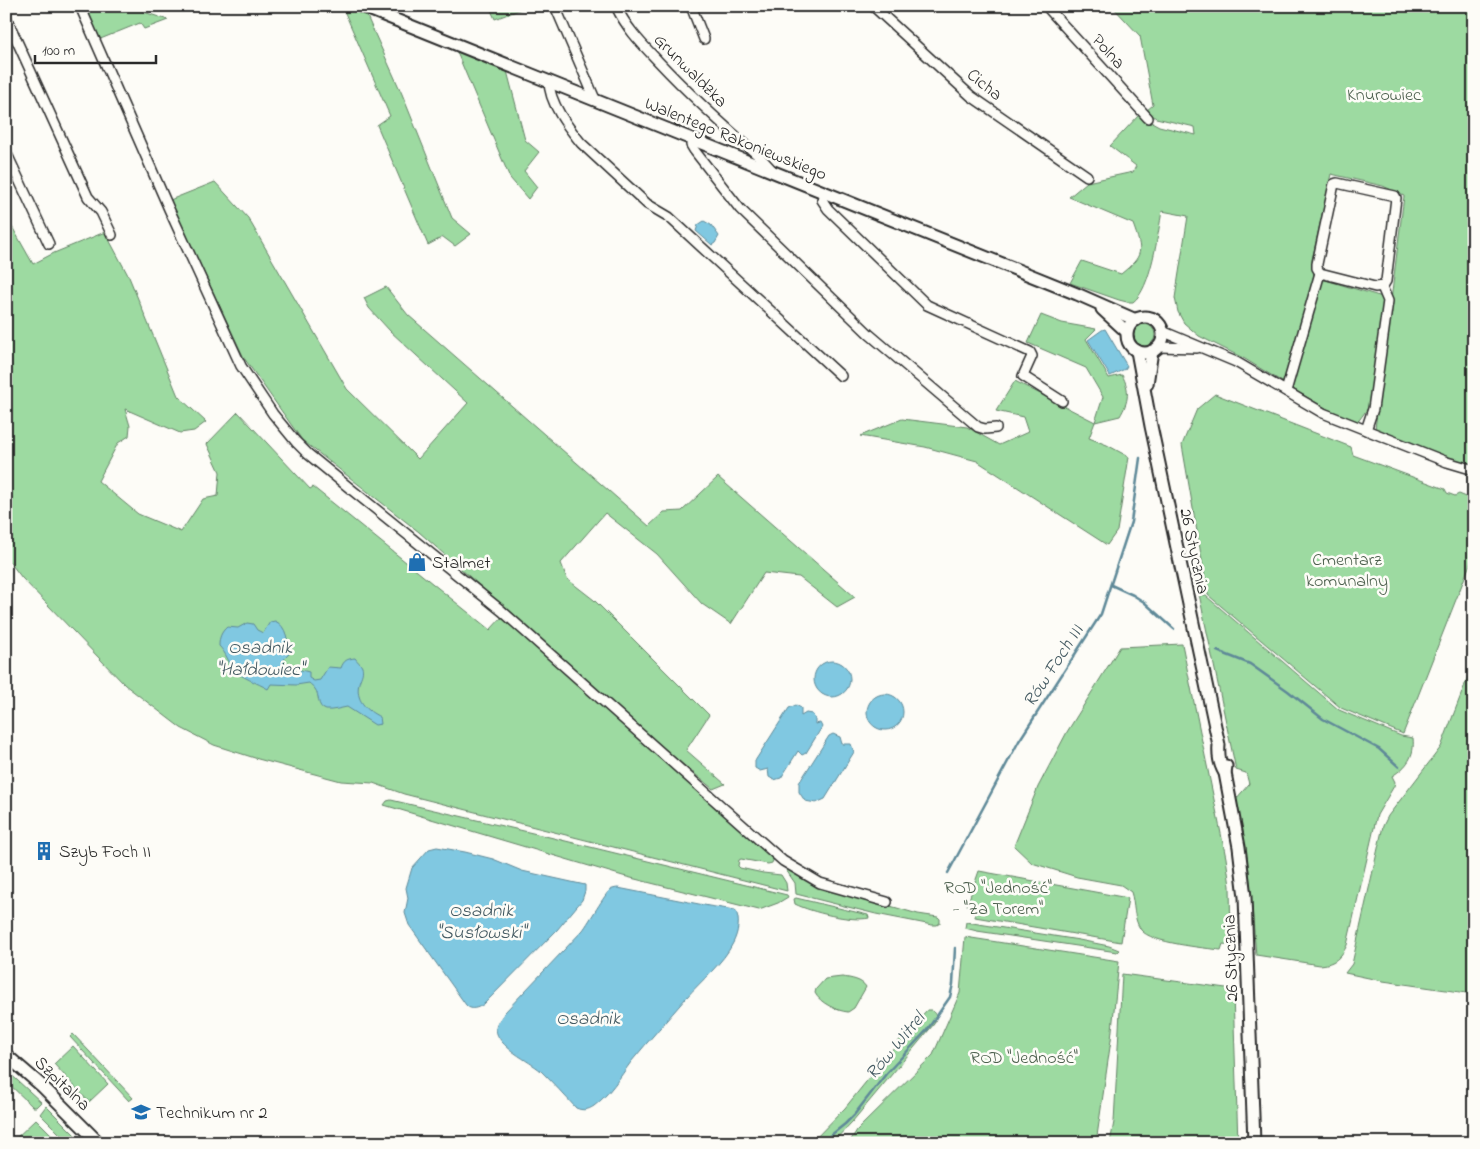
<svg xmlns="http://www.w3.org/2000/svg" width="1480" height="1149" font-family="'Indie Flower',sans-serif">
<rect width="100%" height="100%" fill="#fdfcf7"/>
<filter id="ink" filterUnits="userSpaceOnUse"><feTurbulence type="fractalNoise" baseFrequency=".02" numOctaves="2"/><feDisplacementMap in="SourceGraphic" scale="10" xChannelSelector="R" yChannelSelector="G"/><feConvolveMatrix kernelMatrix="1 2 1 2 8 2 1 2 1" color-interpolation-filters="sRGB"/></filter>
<g filter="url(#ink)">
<g fill="#9ddaa1" stroke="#648266">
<path d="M84,6H139L141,11L168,20L144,29L140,23L98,40Z"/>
<path d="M342,6H350L365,12L402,94L452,218L471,234L455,246L443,237L428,245L377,125L390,116Z"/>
<path d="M489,6H523L524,8L495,19Z"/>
<path d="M1112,6H1474V467L1462,464L1375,429L1404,196L1383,186L1331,174L1312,260L1314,276L1284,383L1245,359L1199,336L1184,323L1178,312L1175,298L1188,216L1162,211C1158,233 1151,289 1133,302H1127L1119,300L1070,283L1082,261L1121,274C1144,255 1143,252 1133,224L1069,197L1087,182L1133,172L1136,166L1110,146L1139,115L1159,126L1196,135L1195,127L1156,118L1146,111L1153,105L1140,36Z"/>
<path d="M456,50L507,71L525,140L539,152L524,171L537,187L528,199L510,178Z"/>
<path d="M215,182L248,218L347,389L418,459L468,403L390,331L369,308L364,298L386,287L408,315L649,526L664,512L682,511L718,477L855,597L837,607L799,577L764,573L731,624L702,604L657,554L605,513L561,563L567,579L594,600L709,715L686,750L725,784L713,789L673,756L419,532L302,440L244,358L170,200Z"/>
<path d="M6,216L33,264L54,253L105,232L129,277L178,396L206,422L194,431L180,433L125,409L130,426L129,436L118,443L98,481L138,514L181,532L203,499L218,496L220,472L207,444L238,412L310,489L313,487L490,630L503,616L774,858L772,863L768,864L741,859L739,860L738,866L740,868L763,873L781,875L786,883L787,891L404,794L373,783L341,781L258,759L214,745L181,728L125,685L22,578L6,557Z"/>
<path d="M1322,279L1386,298L1371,404L1357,423L1338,415L1291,388Z"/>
<path d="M1041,315L1062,323L1096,329L1086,339L1109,378L1122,375C1130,390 1129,401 1120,416L1095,422L1089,438L1107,445L1129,457L1117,531L1107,545L977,461L925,447L860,436L902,419L967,427L999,445L1028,432L1023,417L996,411L1015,381L1095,422L1103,397L1086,368L1028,343Z"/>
<circle cx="1144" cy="335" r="11"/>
<path d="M1215,394L1351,447L1353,455L1445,489L1447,493L1455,496L1459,494L1474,500V554L1403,734L1341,708L1208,595L1182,445L1197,409Z"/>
<path d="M1199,594L1206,596L1339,710L1401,736L1413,738C1415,756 1407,767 1392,776L1395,782L1394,786L1377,815L1347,945C1341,958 1334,964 1320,965L1256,955L1249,871L1236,799L1249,784L1246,773L1236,770Z"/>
<path d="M1182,644L1226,858L1230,886L1231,945L1223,944L1221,950C1204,948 1151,943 1141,930C1133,919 1135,904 1131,892L1121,885L1077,877L1032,863L1014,846L1038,787L1067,732L1120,647Z"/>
<path d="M1474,661V994L1383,981L1345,973L1352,964L1383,826L1388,816L1441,747Z"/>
<path d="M391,800L541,835L787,895L788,897L778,903L759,910L623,876L384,805L387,801Z"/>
<path d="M786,870H790L824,887L918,914L938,917L940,919V923L937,925H932L876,914L796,894L795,883Z"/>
<path d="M979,871L1128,898L1121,942L975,917L976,907L967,905Z"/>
<path d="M796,898L868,915L869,918C851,922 811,912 795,904L794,899Z"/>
<path d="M966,922L1079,940L1109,946L1119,950L1117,952L977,931L965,928Z"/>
<path d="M965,937L1119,961L1111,1040L1096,1143H849L857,1130L933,1055L960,993Z"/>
<path d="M1122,974L1226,988L1233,994L1238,1143H1110L1114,1122Z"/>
<path d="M842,977C851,978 862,980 866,987L854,1008L848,1012C837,1011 820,1003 815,993L816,989L825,979Z"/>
<path d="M927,1010H931C937,1015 937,1017 934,1024L852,1122L832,1143H811L845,1108L903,1036Z"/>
<path d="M73,1034L133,1098L129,1101L70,1037Z"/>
<path d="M73,1046L108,1084L89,1102L54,1064Z"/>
<path d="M6,1070L41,1102L36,1107H33L6,1081Z"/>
<path d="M46,1106L82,1142V1143H69L40,1114Z"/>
<path d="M36,1119L56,1139L52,1143H9L12,1142Z"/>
</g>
<g fill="#80c8e1" stroke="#5e8998">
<path d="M704,221L711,225L719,236L715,243L712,245L696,231L698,225Z"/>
<path d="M1105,329L1127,366L1125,369L1110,376L1088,340L1102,330Z"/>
<path d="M275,621C287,626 288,642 289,654L285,658L283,664L289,672L301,670L309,672V678L314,681L320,680L328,667L341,668C344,660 347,659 355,658C357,661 361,664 362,667C364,673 360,678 359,683C355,700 366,710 380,717L381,724L375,725L347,707C341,708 332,711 326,710C316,707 320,695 315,689C313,686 311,685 309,683L296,685L271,684L268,689C258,683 240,677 233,669C228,661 226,653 219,646C219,638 221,632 227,627L238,628L247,623L253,624L257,630L263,633L270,622Z"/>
<circle cx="832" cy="679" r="18"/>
<circle cx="885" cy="712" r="18"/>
<path d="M796,705L801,708V716L806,713L812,714L815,719V724L820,723L822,727L806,753L802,755L798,751L781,778L774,780L769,777L768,769L760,771L755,768V761L789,708Z"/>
<path d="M833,734L840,737L842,744H851L854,752L825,799L816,803L805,801L799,792V783L829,736Z"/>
<path d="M437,847L465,852L493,859L522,871L585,885V891L582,900L557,930L484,1004C478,1008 471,1011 466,1005L409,925L405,913L408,898L406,888L412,868L429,849Z"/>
<path d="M618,888L709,906L735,910C741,919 738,933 733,943C724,962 701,981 686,998C668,1019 649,1040 631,1062C620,1077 609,1095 594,1106C588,1110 583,1111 576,1108C565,1096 553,1083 541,1071C530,1061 497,1047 496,1029C496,1023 502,1017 505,1012L583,930C589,922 605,894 610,890C612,889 616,888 618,888Z"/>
</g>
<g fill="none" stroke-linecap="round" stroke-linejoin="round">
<g stroke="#5e8998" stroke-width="2.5">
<path d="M1111,585L1133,595L1144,602L1174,629"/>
<path d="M1217,651L1250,664L1288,691L1323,719L1379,749L1399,767"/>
<path d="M948,873L1019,741L1101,614L1131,522L1140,458"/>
<path d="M821,1143L845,1124L854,1115L886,1074L927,1030L950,997L953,984L955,948"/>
</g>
<g stroke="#2b2b2b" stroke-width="12">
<g id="minor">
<path d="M80,6L169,209L241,366L273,414L296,442L308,454L352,490L502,611L783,861L820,883L887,902"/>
<path d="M555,6L595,99"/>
<path d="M616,6C626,28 642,44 658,61C690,95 725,127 761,158L772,170"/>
<path d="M691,6L704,39"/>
<path d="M873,6L971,96L1087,176"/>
<path d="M1046,6L1148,118"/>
<path d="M6,17L88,197L101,212L112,235"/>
<path d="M549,81C549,103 568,127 581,143L647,204L669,217L841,376"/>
<path d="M691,139V145L694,150L740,209L869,334L978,427L985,429L996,428"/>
<path d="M6,152L49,244"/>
<path d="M824,192L822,200L828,209L927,305L1030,352L1032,356L1023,376L1062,401"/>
<path d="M1162,331L1236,362L1323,413L1447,462L1474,470"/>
<path d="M1158,347L1197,348"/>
<path d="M1286,391L1320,273L1317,268V264L1334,184L1337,183L1395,196L1396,198L1386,281L1383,286L1375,287L1320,273"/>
<path d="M1366,430L1373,409L1388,301L1382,287"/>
</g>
</g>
<g stroke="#2b2b2b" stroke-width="15">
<g id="tertiary">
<path d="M361,6L1077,294L1136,320"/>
<path d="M1102,309L1127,332"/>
<circle cx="1145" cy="335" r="18"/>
<path d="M1137,351L1151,426L1219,745C1218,756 1219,764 1225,773"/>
<path d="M1147,384L1152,351"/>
<path d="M1226,766L1225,773L1239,847L1245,897L1254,1143"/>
<path d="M6,1055L42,1086L99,1143"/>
</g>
</g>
<use href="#minor" stroke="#fdfcf7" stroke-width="9"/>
<use href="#tertiary" stroke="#fdfcf7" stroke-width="11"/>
</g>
</g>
<defs>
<g id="shop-bare" transform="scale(1.5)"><path d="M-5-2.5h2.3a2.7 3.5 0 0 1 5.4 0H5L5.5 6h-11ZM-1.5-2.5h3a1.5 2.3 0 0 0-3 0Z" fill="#1f6fb2" stroke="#fdfcf7" stroke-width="2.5" paint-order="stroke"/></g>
<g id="building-bare" transform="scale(1.5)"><path d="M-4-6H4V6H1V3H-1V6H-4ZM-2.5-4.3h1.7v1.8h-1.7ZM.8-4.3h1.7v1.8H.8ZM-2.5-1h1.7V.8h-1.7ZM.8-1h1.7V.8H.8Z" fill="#1f6fb2" stroke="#fdfcf7" stroke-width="2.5" paint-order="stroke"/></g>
<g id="school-bare" transform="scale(1.5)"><path d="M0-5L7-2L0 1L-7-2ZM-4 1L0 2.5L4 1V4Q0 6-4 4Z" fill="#1f6fb2" stroke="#fdfcf7" stroke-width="2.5" paint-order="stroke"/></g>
</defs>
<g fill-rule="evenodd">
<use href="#shop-bare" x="417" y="562"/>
<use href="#building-bare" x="44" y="851"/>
<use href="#school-bare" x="141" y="1112"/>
</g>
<g text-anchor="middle" stroke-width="5" stroke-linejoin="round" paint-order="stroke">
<g font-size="18" fill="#2b2b2b" stroke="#fdfcf7">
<text transform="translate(1109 51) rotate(48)" y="6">Polna</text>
<text transform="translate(691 70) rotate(45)" y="6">Grunwaldzka</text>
<text transform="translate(985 84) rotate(39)" y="6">Cicha</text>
<text transform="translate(736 138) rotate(22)" y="6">Walentego Rakoniewskiego</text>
<text transform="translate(1195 551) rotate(78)" y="6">26 Stycznia</text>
<text transform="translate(1230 958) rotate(-92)" y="6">26 Stycznia</text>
<text transform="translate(63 1083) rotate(44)" y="6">Szpitalna</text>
</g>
<g font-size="18" fill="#4d604e" stroke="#fdfcf7">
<text x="1384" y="100">Knurowiec</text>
<text x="1347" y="565">Cmentarz<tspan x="1347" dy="21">komunalny</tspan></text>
<text x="998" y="893">ROD "Jedność"<tspan x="998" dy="21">- "Za Torem"</tspan></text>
<text x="1024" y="1063">ROD "Jedność"</text>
</g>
<g font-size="18" fill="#2b2b2b" stroke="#fdfcf7" text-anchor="start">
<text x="432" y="568">Stalmet</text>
<text x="59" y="857">Szyb Foch II</text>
<text x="156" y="1118">Technikum nr 2</text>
</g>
<g font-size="19" font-style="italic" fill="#445a62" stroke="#fdfcf7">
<text x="260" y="653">Osadnik<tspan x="260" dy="22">"Hałdowiec"</tspan></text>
<text transform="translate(1052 665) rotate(-57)" y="7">Rów Foch III</text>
<text x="481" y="916">Osadnik<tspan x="481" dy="22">"Susłowski"</tspan></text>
<text x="588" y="1024">Osadnik</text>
<text transform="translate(894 1045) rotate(-50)" y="7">Rów Witrel</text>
</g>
</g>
<rect width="1480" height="1149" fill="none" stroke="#fdfcf7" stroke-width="25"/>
<rect x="12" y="12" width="1455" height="1124" fill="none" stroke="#2b2b2b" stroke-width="2" filter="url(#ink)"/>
<path d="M35 55v8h121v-8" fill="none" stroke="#2b2b2b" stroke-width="2.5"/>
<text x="42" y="55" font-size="15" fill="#2b2b2b" stroke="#fdfcf7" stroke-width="4" paint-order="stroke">100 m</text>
</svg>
